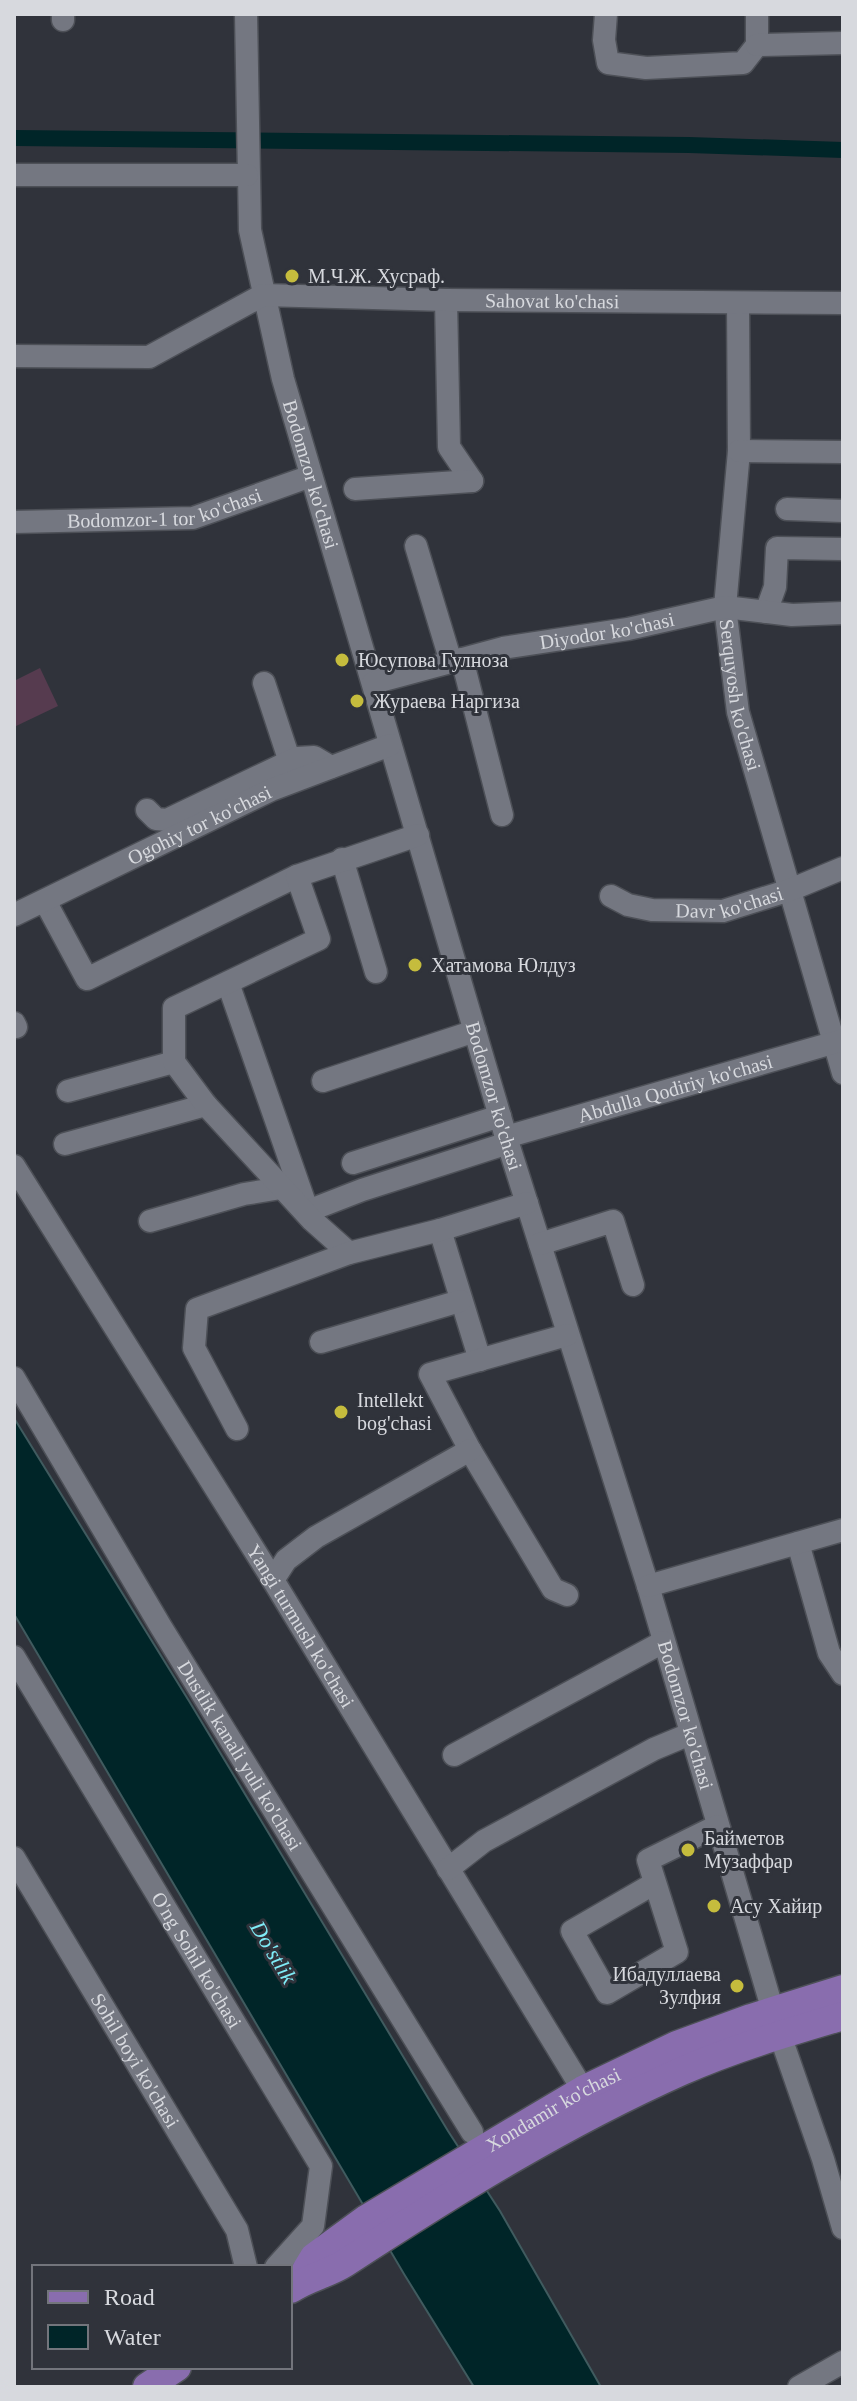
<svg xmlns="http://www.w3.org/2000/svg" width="857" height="2401" font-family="'Times New Roman',serif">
<rect width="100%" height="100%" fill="#30333b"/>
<path fill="#563b4f" d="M40,668L58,706L14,727V681Z"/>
<path fill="#002528" stroke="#405b5f" stroke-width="2" d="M14,1418L189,1701L448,2131L500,2211L601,2387H474L404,2274L14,1614Z"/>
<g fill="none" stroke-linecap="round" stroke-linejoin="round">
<path stroke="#002528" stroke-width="16" d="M14,138L689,145L843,150"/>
<g stroke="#4d5057" stroke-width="25">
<g id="minor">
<path d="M63,14V20"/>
<path id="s1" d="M246,14L250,230L283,379L506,1137L648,1586L780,2035L823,2159L843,2228"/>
<path d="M606,14L604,40L608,63L646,68L743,63L757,45"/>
<path d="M757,14V45"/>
<path d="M757,45L843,43"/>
<path d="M14,175H247"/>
<path d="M446,300L449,447L472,481"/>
<path id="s2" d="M738,303L739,451L725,607L738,712L843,1073"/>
<path id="s3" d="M14,356L149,357L263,295L446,300L843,303"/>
<path d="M739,451L843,452"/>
<path d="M355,489L472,481"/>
<path d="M787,509L843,511"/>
<path id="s4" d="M14,522L193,518L311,476"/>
<path d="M416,546L451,662"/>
<path d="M766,612L775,587L777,548L843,549"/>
<path d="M462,659L502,815"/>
<path d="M264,683L290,762"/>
<path id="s5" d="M373,683L503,648L628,629L725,607L792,615L843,613"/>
<path d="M147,810L156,819L167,820L297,758L314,757L331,767"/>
<path d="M342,859L376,972"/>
<path id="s6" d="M611,896L628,905L652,910L723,911L790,890L843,868"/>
<path d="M45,901L87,979L297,876"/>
<path id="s7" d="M14,915L271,790L390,745"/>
<path d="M228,983L308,1212"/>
<path d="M14,1023L16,1027"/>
<path d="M323,1081L475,1031"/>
<path d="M68,1091L174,1062"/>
<path id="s8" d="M506,1137L843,1040"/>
<path d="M65,1144L206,1105"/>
<path d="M353,1163L500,1116"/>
<path id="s9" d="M14,1166L273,1580L583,2090"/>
<path d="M308,1211L362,1190L508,1143"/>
<path d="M150,1221L244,1194L281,1188"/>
<path d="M440,1230L480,1360"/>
<path d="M540,1244L613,1221L633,1285"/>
<path d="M349,1253L312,1220L206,1105L174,1062V1008L319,939L297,876L418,835"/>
<path d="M567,1335L430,1374L470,1450L553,1589L567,1595"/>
<path d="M321,1342L460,1301"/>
<path id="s10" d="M14,1378L161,1627L472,2132"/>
<path d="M237,1429L194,1348L197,1309L349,1253L440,1230L527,1203"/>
<path d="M798,1543L829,1653L843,1674"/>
<path d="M273,1580L286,1560L316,1537L470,1450"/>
<path d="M648,1586L843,1530"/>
<path id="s11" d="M14,1657L321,2166L313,2226L276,2267"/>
<path d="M454,1755L663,1642"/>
<path id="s12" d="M14,1858L237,2230L246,2267"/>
<path d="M448,1869L484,1841L654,1749L690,1734"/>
<path d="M655,1883L572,1931L607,1993L677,1952L648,1860L717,1826"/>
<path d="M799,2387L843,2362"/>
</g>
</g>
<g stroke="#4d5057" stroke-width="31">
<g id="major">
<path id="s13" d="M297,2285L314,2257L366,2219L583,2090L677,2045L751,2018L843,1989"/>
<path d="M291,2289C307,2278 328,2274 345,2263C454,2192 563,2124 682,2071C734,2048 789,2032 843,2016"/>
<path d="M147,2387L177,2367"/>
</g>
</g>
<use href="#minor" stroke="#747781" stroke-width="22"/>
<use href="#major" stroke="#896dae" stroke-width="28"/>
</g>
<g fill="#c5bc3d" stroke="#30333b" stroke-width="3">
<circle cx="292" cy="276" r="8"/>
<circle cx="342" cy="660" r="8"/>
<circle cx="357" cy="701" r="8"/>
<circle cx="415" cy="965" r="8"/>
<circle cx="341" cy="1412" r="8"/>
<circle cx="688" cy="1850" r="8"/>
<circle cx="714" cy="1906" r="8"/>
<circle cx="737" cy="1986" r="8"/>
</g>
<g text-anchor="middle" stroke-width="6" stroke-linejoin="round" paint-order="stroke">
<g font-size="20" fill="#d7d9de" stroke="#30333b" text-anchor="start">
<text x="308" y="283">М.Ч.Ж. Хусраф.</text>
<text x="358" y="667">Юсупова Гулноза</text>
<text x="373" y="708">Жураева Наргиза</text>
<text x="431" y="972">Хатамова Юлдуз</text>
<text x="357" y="1407">Intellekt<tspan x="357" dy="23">bog'chasi</tspan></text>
<text x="704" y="1845">Байметов<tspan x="704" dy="23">Музаффар</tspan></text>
<text x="730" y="1913">Асу Хайир</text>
<text x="721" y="1981" text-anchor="end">Ибадуллаева<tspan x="721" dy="23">Зулфия</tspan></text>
</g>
<g font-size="20" fill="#d7d9de" stroke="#30333b">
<text dy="7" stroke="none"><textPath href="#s3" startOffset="554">Sahovat ko'chasi</textPath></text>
<text dy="7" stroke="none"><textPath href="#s1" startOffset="468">Bodomzor ko'chasi</textPath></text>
<text dy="7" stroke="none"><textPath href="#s4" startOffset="152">Bodomzor-1 tor ko'chasi</textPath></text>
<text dy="7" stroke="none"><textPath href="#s5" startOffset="240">Diyodor ko'chasi</textPath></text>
<text dy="7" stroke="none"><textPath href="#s2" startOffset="394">Serquyosh ko'chasi</textPath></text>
<text dy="7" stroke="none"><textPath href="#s7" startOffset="206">Ogohiy tor ko'chasi</textPath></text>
<text dy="7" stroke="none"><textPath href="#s6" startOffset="122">Davr ko'chasi</textPath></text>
<text dy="7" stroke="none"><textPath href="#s8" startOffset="176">Abdulla Qodiriy ko'chasi</textPath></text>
<text dy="7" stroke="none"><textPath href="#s1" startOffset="1116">Bodomzor ko'chasi</textPath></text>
<text dy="7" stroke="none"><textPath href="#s9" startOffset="542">Yangi turmush ko'chasi</textPath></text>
<text dy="7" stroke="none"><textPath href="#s1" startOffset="1764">Bodomzor ko'chasi</textPath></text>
<text dy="7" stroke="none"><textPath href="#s10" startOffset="440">Dustlik kanali yuli ko'chasi</textPath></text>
<text dy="7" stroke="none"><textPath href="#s11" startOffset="354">O'ng Sohil ko'chasi</textPath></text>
<text dy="7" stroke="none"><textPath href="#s12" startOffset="236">Sohil boyi ko'chasi</textPath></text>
<text dy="7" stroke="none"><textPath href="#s13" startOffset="314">Xondamir ko'chasi</textPath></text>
</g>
<g font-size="22" font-style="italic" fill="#7fecf7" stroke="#30333b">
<text transform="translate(274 1952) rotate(59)" y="8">Do'stlik</text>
</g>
</g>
<rect width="857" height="2401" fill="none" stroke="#d7d9de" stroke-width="32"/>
<rect x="32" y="2265" width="260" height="104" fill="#30333b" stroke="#73757c" stroke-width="2"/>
<rect x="48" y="2291" width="40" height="12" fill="#896dae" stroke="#73757c" stroke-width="2"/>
<text x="104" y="2305" font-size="24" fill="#d7d9de">Road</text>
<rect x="48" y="2325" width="40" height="24" fill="#002528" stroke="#73757c" stroke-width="2"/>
<text x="104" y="2345" font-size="24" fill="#d7d9de">Water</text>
</svg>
